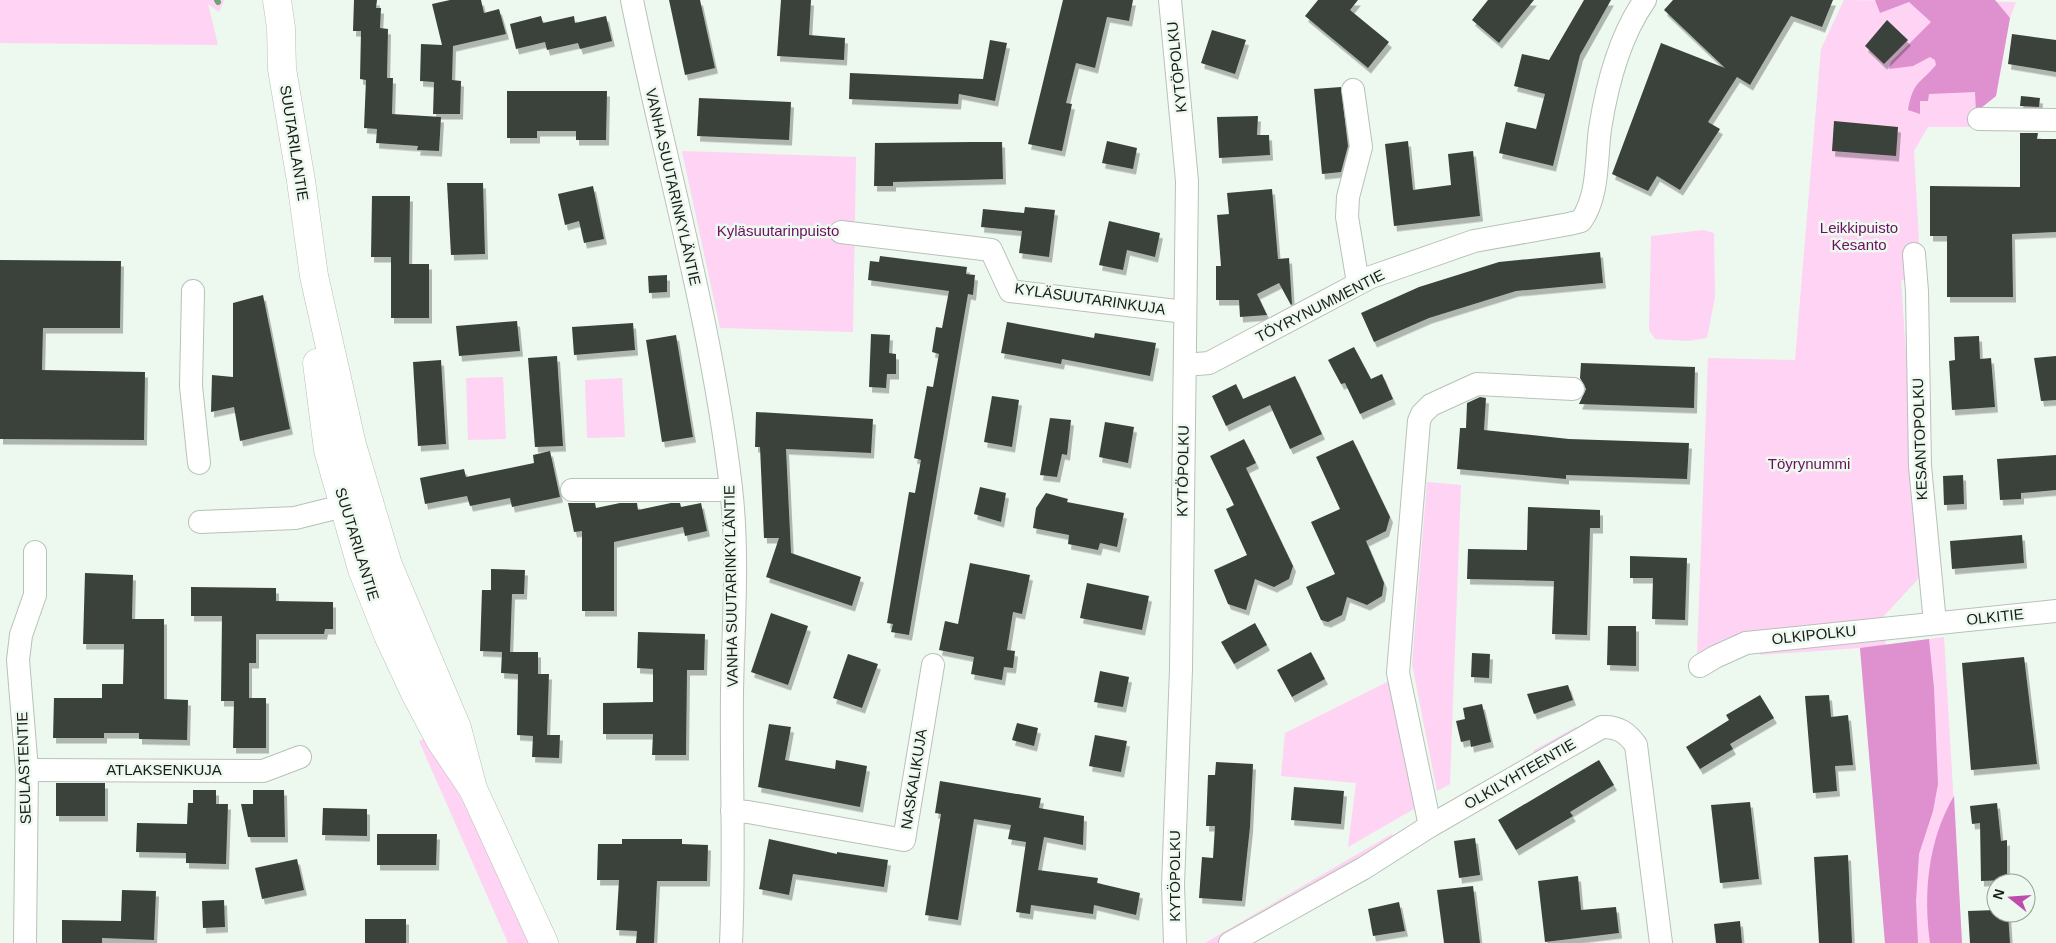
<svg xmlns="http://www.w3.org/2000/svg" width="2056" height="943" font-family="Helvetica,sans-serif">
<defs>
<filter id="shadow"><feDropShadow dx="3" dy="5.5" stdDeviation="0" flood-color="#0004"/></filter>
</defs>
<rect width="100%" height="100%" fill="#edf8ee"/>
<g fill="#fed3f4">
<path d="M0,0H224L219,12L208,4L218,45L0,43Z"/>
<path d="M1844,0L2016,2L2010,18L1996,96L1976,112V127H1928L1914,151L1921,278L1901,280L1921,576L1882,618L1886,645L1944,637L1962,943H1885L1860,648L1760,655L1758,635L1727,638L1697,654L1708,358L1795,360L1821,49Z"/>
<path d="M682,151L856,157L853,332L720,328Z"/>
<path d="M1703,230L1714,233L1715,297L1707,338L1688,341L1655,339L1649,330L1651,236Z"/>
<path d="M503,377L506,439L468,440L466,378Z"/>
<path d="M622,378L625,437L587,438L585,380Z"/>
<path d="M1427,482L1461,485L1450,784L1437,791L1412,664Z"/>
<path d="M1391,680L1419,806L1348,847L1356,783L1281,776L1285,733Z"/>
<path d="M1576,727H1580L1533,754L1534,750Z"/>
<path d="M429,737L501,875L531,943H508L419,741Z"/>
<path d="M1392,834L1396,840L1218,943H1205Z"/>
</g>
<g fill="#de90cf">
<path d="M1875,0H1995L2010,18L1996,96L1976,112L1975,92L1929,94L1928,101H1920V114L1908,110C1913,81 1920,84 1936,65L1935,60L1930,57L1913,66L1889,69L1891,62L1931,22L1909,2L1880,13Z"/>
<path d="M1929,639L1934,688L1938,784L1933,811L1919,854L1916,901L1918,943H1885L1860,648Z"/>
<path d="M1954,796L1962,943H1930C1923,893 1928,840 1954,796Z"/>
</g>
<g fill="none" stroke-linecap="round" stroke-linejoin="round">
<path stroke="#6ba473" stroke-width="6" d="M217,0L218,2"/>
</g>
<g fill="#3b433b" filter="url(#shadow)">
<path d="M354,0H377L376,8H381L380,28L388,29L387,78H393L392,114L441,117L439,151L417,150L418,146L376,143L377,129L364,128L366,80L360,79L361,31H353Z"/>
<path d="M450,0H481L484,13L499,9L506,34L453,46L452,80L461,81L460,114H433L434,82L420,81L421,44L442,45L432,4Z"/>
<path d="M669,0H700L715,68L685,75Z"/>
<path d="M781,0H811L809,35L845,38L844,60L777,56Z"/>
<path d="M1063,0H1133L1129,21L1107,17L1095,68L1076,63L1066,103L1072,104L1062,151L1028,144Z"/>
<path d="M1318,0H1358L1350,10L1389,42L1368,68L1305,16Z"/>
<path d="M1488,0H1534L1499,43L1472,20Z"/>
<path d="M1584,0H1611L1580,55L1553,166L1499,153L1506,122L1536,129L1545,94L1514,86L1522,54L1549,60Z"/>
<path d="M1673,0H1833L1822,27L1791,16L1750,85L1737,77L1708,122L1720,129L1680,190L1657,176L1648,191L1612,174L1661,43L1725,68L1664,10Z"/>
<path d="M541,16L543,23L574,16L575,23L606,16L612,41L580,49L578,43L547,50L545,42L516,49L510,24Z"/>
<path d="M1887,20L1908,40L1884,64L1865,46Z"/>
<path d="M1212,30L1246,40L1235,74L1201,63Z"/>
<path d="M2012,34L2056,40V72L2008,64Z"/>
<path d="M990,40L1007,43L995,101L959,94L958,104L849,99L850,73L983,79Z"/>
<path d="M1341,87L1348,146L1341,172L1322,174L1314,89Z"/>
<path d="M507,91H607L606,140H576V131H537V138H507Z"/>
<path d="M2021,96L2040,98L2039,107L2020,106Z"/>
<path d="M699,98L791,102L789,140L697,136Z"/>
<path d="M1258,116L1257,135H1269L1270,155L1219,158L1217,117Z"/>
<path d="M1834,121L1898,127L1896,156L1832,151Z"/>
<path d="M2020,133H2038L2037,139H2056V232L2012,234L2013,297H1947V236H1930V186L2020,187Z"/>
<path d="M1107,141L1137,148L1133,169L1102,163Z"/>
<path d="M1408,141L1413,190L1451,185L1448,154L1473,151L1480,216L1394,226L1385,144Z"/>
<path d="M972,142H1002L1003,179L893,182V186H874L875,143Z"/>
<path d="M447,183H483L485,254L451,255Z"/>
<path d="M593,186L604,239L584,243L579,221L565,225L558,194Z"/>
<path d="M1272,189L1278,259L1289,258L1292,304L1291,305L1279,283L1257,294L1267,315L1240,317L1239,300H1216V266H1221L1217,215L1229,214L1227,193Z"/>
<path d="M372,196H410L409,264H429V318H391V257H371Z"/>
<path d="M1025,207L1055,210L1049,257L1019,253L1022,231L981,227L983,209L1024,213Z"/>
<path d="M1109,221L1160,233L1155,257L1127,250L1123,270L1099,265Z"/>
<path d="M1600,252L1603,283L1516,291L1429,318L1374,342L1361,313L1419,287L1499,262Z"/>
<path d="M880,256L967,267L966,274L975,275L973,295L968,294L909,635L891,632L893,624L887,623L909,492L915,493L921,460L914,458L927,386L933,387L939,354L932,352L936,327L942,328L949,291L868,280L870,261L879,262Z"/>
<path d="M0,260L121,261L120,328H43L42,370L145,372L144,440L0,439Z"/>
<path d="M667,275V292L649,293L648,276Z"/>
<path d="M263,295L290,429L240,441L234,407L211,412L212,375L233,377V303Z"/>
<path d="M517,321L520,351L459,356L456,326Z"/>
<path d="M1007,322L1094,338L1095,333L1156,343L1150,376L1062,359L1061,364L1001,353Z"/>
<path d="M633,323L635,350L574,355L572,327Z"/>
<path d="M871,334L890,335L889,353L896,354V374H887L886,388L869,387Z"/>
<path d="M676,335L693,437L662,442L646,340Z"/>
<path d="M1979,336L1980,359L1991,358L1995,407L1952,410L1949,361L1955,360L1954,337Z"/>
<path d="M1354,347L1371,379L1382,374L1393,399L1360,414L1345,383L1341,384L1328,360Z"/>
<path d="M557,356L563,446L535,447L528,358Z"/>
<path d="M2056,356V400L2041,401L2034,358Z"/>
<path d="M441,360L446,444L418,446L413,362Z"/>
<path d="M1581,363L1695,367L1694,408L1579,404L1586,389L1580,378Z"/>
<path d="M1295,376L1322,434L1290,449L1270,405L1226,426L1212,396L1236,384L1243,399Z"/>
<path d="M992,396L1019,400L1012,447L984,442Z"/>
<path d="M1480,397L1486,398L1484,430L1569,439L1689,443L1687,479L1566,475V479L1457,469L1460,428H1466L1467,403Z"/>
<path d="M756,412L873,419L871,453L786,449L791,553L861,577L852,606L766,577L779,538H764L760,447H755Z"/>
<path d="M1050,418L1071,420L1067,455L1062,454L1057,477L1040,475Z"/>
<path d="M1105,422L1134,427L1128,463L1099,457Z"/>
<path d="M1244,439L1256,463L1246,468L1293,566L1289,579L1274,587L1255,579L1246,610L1228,604L1214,570L1247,555L1226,509L1234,505L1210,456Z"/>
<path d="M1353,440L1390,517L1386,531L1366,541L1384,583L1382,596L1367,605L1347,597L1342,615L1328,622L1321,620L1306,587L1335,574L1311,522L1340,509L1316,457Z"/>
<path d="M550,451L560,497L512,507L510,498L470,506L467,496L425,504L420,478L464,469L466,477L534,463L533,455Z"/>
<path d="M2056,455V490L2021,493V499L2000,500L1997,459Z"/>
<path d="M1963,475L1964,504L1944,505L1943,476Z"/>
<path d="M980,487L1006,493L1001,522L974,514Z"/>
<path d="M1046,493L1068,499L1067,502L1124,513L1117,547L1100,543L1098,550L1068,544L1069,535L1033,528L1036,508Z"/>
<path d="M568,503H595L596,508L620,503H637L638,510L671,503H680L681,507L701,503L707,531L685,536L683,527L614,542V611H582V531L574,532Z"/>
<path d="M1528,507L1600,510V528H1590L1587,635L1552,634L1554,581L1467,579L1468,549L1527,550Z"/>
<path d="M2022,535L2024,563L1952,569L1950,541Z"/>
<path d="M1630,556L1687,558L1685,620L1652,619L1653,578H1630Z"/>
<path d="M970,563L1030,575L1022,614L1013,612L1007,650L1015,651L1013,668L1004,667L1002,680L971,674L974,657L939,650L945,621L958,624Z"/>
<path d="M491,569L525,570L524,594H512L510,652H538V674H549L547,735H560L559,758L532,757L533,736L517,735L518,674L501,673L502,652L480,651L482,590H491Z"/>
<path d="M85,573L133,575L132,619H164V699L188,700L187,740L139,739V733H104V738H53L54,698H102V684H123L124,644H83Z"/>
<path d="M1087,583L1149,596L1142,630L1080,618Z"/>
<path d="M191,587L276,588V601L333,602V629H325L324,634H256V663H249V698H266V748H233L234,701H221L222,616H191Z"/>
<path d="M771,613L808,626L788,685L751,672Z"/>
<path d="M1255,623L1267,645L1234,664L1221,642Z"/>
<path d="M1608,626H1636V666L1607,665Z"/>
<path d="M638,632L705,634L704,670H687L686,755H652L653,734H603V703L653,702V669L637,668Z"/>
<path d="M1311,652L1325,679L1292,697L1277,670Z"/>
<path d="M1472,653L1490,654L1489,678L1471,677Z"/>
<path d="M848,654L878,664L862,708L833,698Z"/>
<path d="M2024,657L2037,764L1971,770L1962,663Z"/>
<path d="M1100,671L1129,677L1123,707L1094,702Z"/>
<path d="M1568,685L1573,700L1534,714L1527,694Z"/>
<path d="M1760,695L1774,718L1730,744L1733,749L1700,769L1686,747L1729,720L1726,715Z"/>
<path d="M1829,695L1831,717L1848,715L1853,765L1835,766L1837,791L1813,793L1805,696Z"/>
<path d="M1482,704L1491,742L1471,747L1470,740L1461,742L1456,721L1465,719L1463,708Z"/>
<path d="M1017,723L1038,728L1034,746L1012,740Z"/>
<path d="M769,724L791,727L785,760L835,769L836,760L867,766L860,807L758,787Z"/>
<path d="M1095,735L1127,741L1121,772L1089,766Z"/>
<path d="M1599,760L1614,785L1570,812L1573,816L1516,850L1498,820Z"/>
<path d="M1216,762L1253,764L1250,827L1242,901L1199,898L1202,857L1213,858L1215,826H1206L1208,775H1215Z"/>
<path d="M940,781L1041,798L1039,808L1084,816L1083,845L1044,837L1038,870L1098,878L1097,883L1140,893L1136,915L1094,905L1093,914L1031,905L1030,914L1016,912L1026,842L1008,839L1011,825L974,819L958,920L925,915L941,814L935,813Z"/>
<rect x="56" y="783" width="49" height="33"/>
<path d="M1294,787L1344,791L1341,824L1291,820Z"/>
<path d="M193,790H216V804H228L226,864L186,863V853L136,852L137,823L187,824L188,803H193Z"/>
<path d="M253,790H284L285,837H248L241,804H253Z"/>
<path d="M1750,802L1759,879L1720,883L1711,805Z"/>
<path d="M1997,803L2001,841L2007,840V880L1981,881L1980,823L1972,824L1970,806Z"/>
<path d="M323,808L367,809V836L322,835Z"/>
<path d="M377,834H437L436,865H377Z"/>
<path d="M1475,838L1480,875L1459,878L1454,841Z"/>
<path d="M622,839H682V844L708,845L707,881H657L654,943H636L637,931L616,930L619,880H597L598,844H622Z"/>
<path d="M769,839L837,854V852L888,860L884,887L793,874L789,895L759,889Z"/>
<path d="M1848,855L1852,943H1819L1814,857Z"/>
<path d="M297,859L304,890L262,899L255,868Z"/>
<path d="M1578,876L1581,910L1616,907L1619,933L1545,942L1538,881Z"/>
<path d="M1473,886L1480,943H1444L1437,890Z"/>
<path d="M122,890L156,891L154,940L102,938V943H62V920L121,921Z"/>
<path d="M224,900L225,927L203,928L202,901Z"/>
<path d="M1399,902L1405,931L1373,936L1368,909Z"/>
<path d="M1996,910V913H2008L2010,943H1970L1968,911Z"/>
<rect x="365" y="919" width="41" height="24"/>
<path d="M1740,921L1742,943H1716L1714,924Z"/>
</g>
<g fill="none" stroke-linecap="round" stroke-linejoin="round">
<g stroke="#b7c2b8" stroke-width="24">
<g id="minor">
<path d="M632,0C665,163 712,323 731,488C739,556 733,626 732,694C731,777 735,860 731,943"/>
<path d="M1170,0L1187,181L1181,669L1173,885L1175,943"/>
<path d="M1353,90L1361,147L1348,197L1347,217L1358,283"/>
<path d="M1979,119L2056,120"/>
<path d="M841,232L991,250L1010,291L1185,312"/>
<path d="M1914,254L1917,291L1920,466L1935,623"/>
<path d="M193,291L191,386L199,463"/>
<path d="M1185,365L1209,363L1371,277L1474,241L1569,224L1581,221C1599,196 1596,158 1600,129C1607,84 1619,37 1645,0"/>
<path d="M572,490H731"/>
<path d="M200,522L295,518L359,502"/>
<path d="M1700,666L1715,657L1746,643L2056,611"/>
<path d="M27,770L263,771L300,757"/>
<path d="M732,811L748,812L904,840L933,665"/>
<path d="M1430,826L1398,673L1419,421L1422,414L1431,405L1477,384L1573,389"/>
<path d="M25,943L27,770L18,660L21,635L35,595V552"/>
<path d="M1230,943L1364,868L1430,826L1602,727C1618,726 1627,733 1636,745L1661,943"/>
</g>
</g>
<g stroke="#b7c2b8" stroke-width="29">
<g id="major">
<path d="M277,0L281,28L282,69L301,181L314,276L352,445L388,565L457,728L473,789"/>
<path d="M317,363L328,450L362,569L388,635L416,695L440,740L473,789L544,943"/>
</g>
</g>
<use href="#minor" stroke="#fff" stroke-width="22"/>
<use href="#major" stroke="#fff" stroke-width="28"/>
</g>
<g text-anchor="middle" stroke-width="5" stroke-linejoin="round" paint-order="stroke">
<g font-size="15" fill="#191d1a" stroke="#edf8ee">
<text transform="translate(1177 67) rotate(-96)" y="5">KYTÖPOLKU</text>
<text transform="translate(294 143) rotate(81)" y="5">SUUTARILANTIE</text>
<text transform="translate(673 187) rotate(77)" y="5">VANHA SUUTARINKYLÄNTIE</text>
<text transform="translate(1090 299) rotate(8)" y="5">KYLÄSUUTARINKUJA</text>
<text transform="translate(1320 306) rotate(-27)" y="5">TÖYRYNUMMENTIE</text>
<text transform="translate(1920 439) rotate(-92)" y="5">KESANTOPOLKU</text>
<text transform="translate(1183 471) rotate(-89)" y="5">KYTÖPOLKU</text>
<text transform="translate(357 544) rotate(73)" y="5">SUUTARILANTIE</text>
<text transform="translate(731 586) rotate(-91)" y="5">VANHA SUUTARINKYLÄNTIE</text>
<text transform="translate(1995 617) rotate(-6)" y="5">OLKITIE</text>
<text transform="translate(1814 635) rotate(-6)" y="5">OLKIPOLKU</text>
<text transform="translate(24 768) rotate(-92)" y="5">SEULASTENTIE</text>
<text x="164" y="775">ATLAKSENKUJA</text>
<text transform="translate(1520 774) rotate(-30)" y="5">OLKILYHTEENTIE</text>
<text transform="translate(914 779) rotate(-81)" y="5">NASKALIKUJA</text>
<text transform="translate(1175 876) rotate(-90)" y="5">KYTÖPOLKU</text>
</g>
<g font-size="15" fill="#6d1062" stroke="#edf8ee">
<text x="1859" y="233">Leikkipuisto<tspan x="1859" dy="17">Kesanto</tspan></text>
<text x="778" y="236">Kyläsuutarinpuisto</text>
<text x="1809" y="469">Töyrynummi</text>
</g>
</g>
<g transform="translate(2011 898) rotate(287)"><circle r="24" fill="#edf8ee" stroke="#98a099"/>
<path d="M0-4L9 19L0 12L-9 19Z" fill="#bc4dab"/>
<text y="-8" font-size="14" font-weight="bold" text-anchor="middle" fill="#191d1a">N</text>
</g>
</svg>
